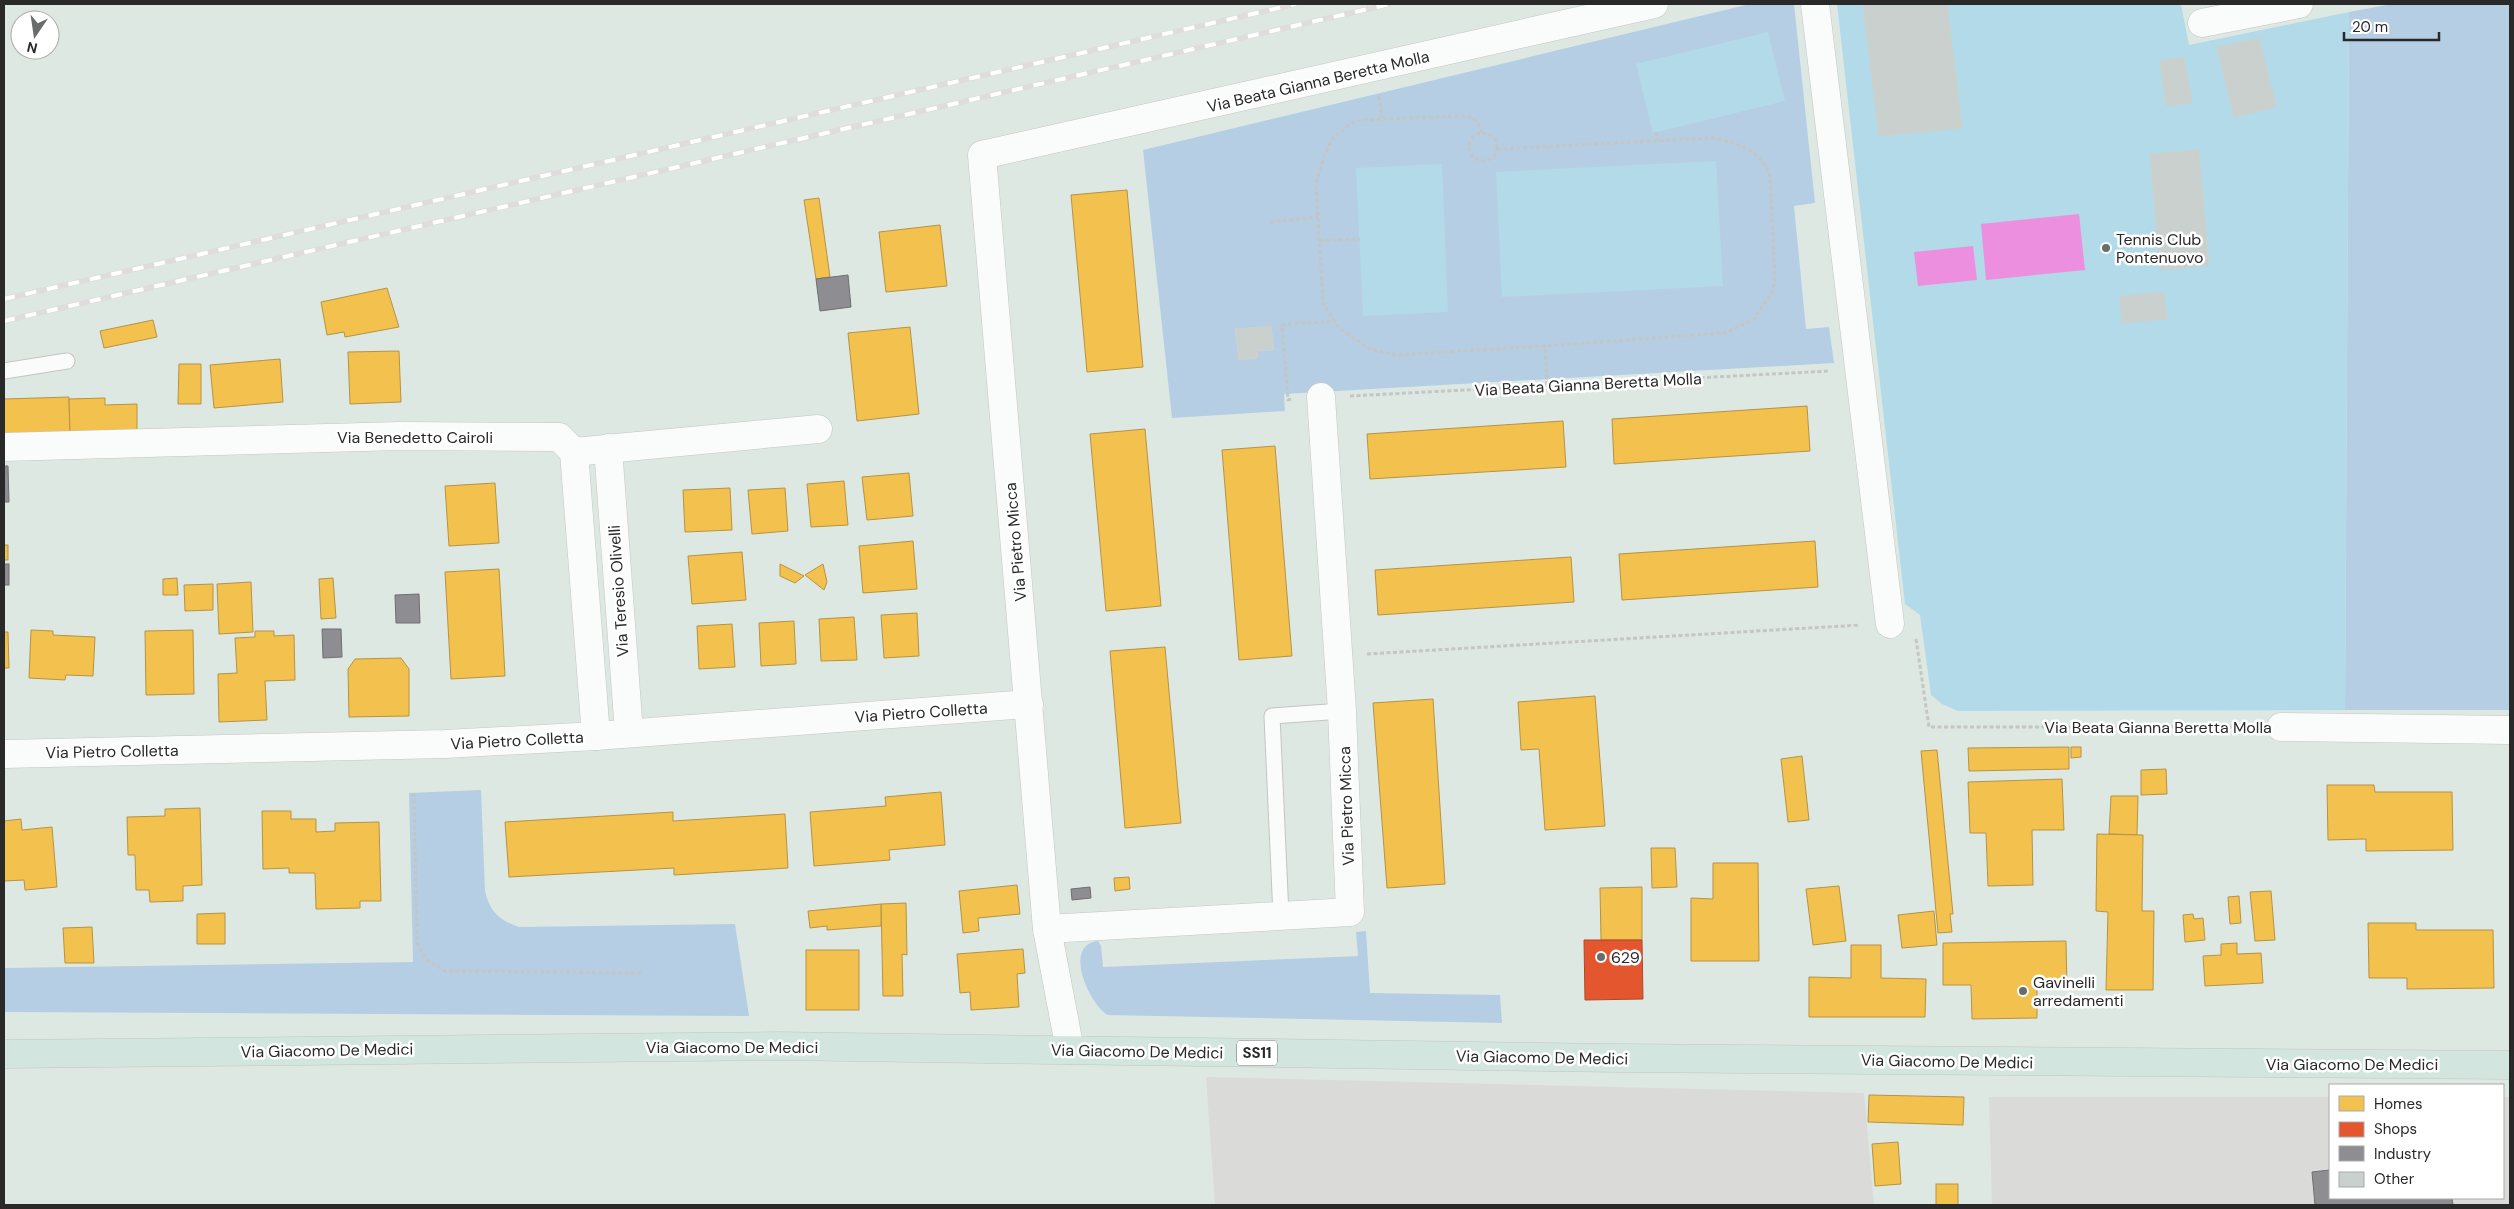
<svg xmlns="http://www.w3.org/2000/svg" width="2514" height="1209" font-family="'DM Sans',sans-serif">
<rect width="100%" height="100%" fill="#dee8e3"/>
<g fill="#dadad8">
<path d="M1206,1077L1864,1093L1874,1205H1215Z"/>
<path d="M1989,1097H2330V1198H2503V1097H2510V1205H1992Z"/>
</g>
<g fill="#b5cee4">
<path d="M1750,4H1794L1815,203L1794,206L1806,329L1829,327L1834,363L1284,394L1285,411L1172,418L1143,150Z"/>
<path d="M2392,4H2510V710H2345L2349,12Z"/>
<path d="M481,790L485,891C490,912 499,920 519,927L735,924L749,1016L4,1012V968L413,962L409,793Z"/>
<path d="M1366,931L1370,993L1500,995L1502,1023L1108,1015C1091,1007 1061,945 1098,941L1101,946L1103,967L1358,956L1356,932Z"/>
</g>
<g fill="#b3dae8">
<path d="M1837,4H2181L2189,45L2349,12L2345,710L1958,711L1942,704L1931,695L1920,615L1905,604Z"/>
<path d="M1768,32L1785,101L1653,133L1636,64Z"/>
<path d="M1716,161L1723,286L1502,297L1496,172Z"/>
<path d="M1442,164L1448,312L1363,316L1356,168Z"/>
</g>
<g fill="#ec8fdf">
<path d="M2079,214L2085,270L1986,280L1981,224Z"/>
<path d="M1973,246L1977,280L1918,286L1914,252Z"/>
</g>
<g fill="#f2c14e" stroke="#b69343">
<path d="M1127,190L1143,367L1087,372L1071,195Z"/>
<path d="M819,198L830,277L816,279L804,200Z"/>
<path d="M940,225L947,286L886,292L879,232Z"/>
<path d="M387,288L399,327L345,337L344,332L327,335L321,302Z"/>
<path d="M153,320L157,337L104,348L100,331Z"/>
<path d="M910,327L919,414L857,421L848,333Z"/>
<path d="M399,351L401,402L350,404L348,352Z"/>
<path d="M280,359L283,402L214,408L210,365Z"/>
<path d="M179,364H201V404H178Z"/>
<path d="M69,397L70,435L4,437V399Z"/>
<path d="M105,398V405L137,404V434L70,435L69,399Z"/>
<path d="M1807,406L1810,451L1614,464L1612,419Z"/>
<path d="M1563,421L1566,467L1370,479L1367,434Z"/>
<path d="M1145,429L1161,606L1106,611L1090,434Z"/>
<path d="M1275,446L1292,656L1239,660L1222,450Z"/>
<path d="M909,473L913,516L867,520L862,477Z"/>
<path d="M844,481L848,525L811,527L807,484Z"/>
<path d="M495,483L499,543L449,546L445,486Z"/>
<path d="M730,488L732,530L685,532L683,490Z"/>
<path d="M785,488L788,531L752,534L748,490Z"/>
<path d="M913,541L917,589L863,593L859,546Z"/>
<path d="M1815,541L1818,587L1622,600L1619,554Z"/>
<rect x="4" y="545" width="4" height="15"/>
<path d="M742,552L746,600L692,604L688,556Z"/>
<path d="M1571,557L1574,602L1378,615L1375,570Z"/>
<path d="M780,564L804,576L795,583L780,576Z"/>
<path d="M823,564L827,582L824,590L805,575Z"/>
<path d="M499,569L505,676L451,679L445,572Z"/>
<path d="M177,578L178,595H163V579Z"/>
<path d="M333,578L336,618L321,619L319,579Z"/>
<path d="M251,582L253,632L219,634L217,584Z"/>
<path d="M213,584V610L185,611L184,585Z"/>
<path d="M917,613L919,656L884,658L881,615Z"/>
<path d="M854,617L857,660L821,661L819,619Z"/>
<path d="M794,621L796,664L761,666L759,623Z"/>
<path d="M732,624L735,667L699,669L697,626Z"/>
<path d="M31,630L53,631V635L95,637L93,676L66,675L65,680L29,678Z"/>
<path d="M193,630L194,694L146,695L145,631Z"/>
<path d="M255,631H274V636L294,635L295,680L265,681L267,720L219,722L218,674L237,673L235,638L255,637Z"/>
<path d="M4,632H8L9,668H4Z"/>
<path d="M1165,647L1181,823L1125,828L1110,651Z"/>
<path d="M401,658L409,669V716L349,717L348,669L355,659Z"/>
<path d="M1595,696L1605,826L1545,830L1539,749L1521,750L1518,702Z"/>
<path d="M1433,699L1445,884L1387,888L1373,703Z"/>
<path d="M2069,747V769L1969,771L1968,748Z"/>
<path d="M2071,747H2081V757L2071,758Z"/>
<path d="M1937,750L1953,914H1950L1952,932L1938,933L1921,751Z"/>
<path d="M1802,756L1809,820L1788,822L1781,759Z"/>
<path d="M2166,769L2167,794L2141,795V770Z"/>
<path d="M2062,779L2064,830H2032L2033,885L1988,886L1986,833H1970L1968,782Z"/>
<path d="M2327,785H2374L2375,792H2452L2453,850L2366,851V839L2328,840Z"/>
<path d="M941,792L945,845L889,850L890,860L814,866L810,812L886,806L885,797Z"/>
<path d="M2111,796H2138L2137,835L2109,834Z"/>
<path d="M200,808L202,885L183,886V901L150,902L149,890H136L135,855H128L127,817L165,816V809Z"/>
<path d="M262,811H291V819H316V832L335,831V823L379,822L381,901H360V908L316,909L315,873H289V868L263,869Z"/>
<path d="M673,812V821L785,814L788,868L674,875V868L509,877L505,822Z"/>
<path d="M21,819L22,830L52,827L57,887L25,890L24,880L4,881V821Z"/>
<path d="M2097,834L2143,835L2142,911H2154L2153,990H2106L2108,912L2096,911Z"/>
<path d="M1651,848H1675L1677,887L1652,888Z"/>
<path d="M1713,863H1758L1759,961H1691V898L1713,899Z"/>
<path d="M1129,877L1130,889L1115,891L1114,878Z"/>
<path d="M1017,885L1020,914L978,918L979,931L963,933L959,891Z"/>
<path d="M1839,886L1846,941L1813,945L1806,889Z"/>
<path d="M1642,887V940H1601L1600,888Z"/>
<path d="M2271,891L2275,940L2255,941L2250,892Z"/>
<path d="M2239,896L2241,923L2230,924L2228,897Z"/>
<path d="M906,903L907,955L902,954L903,996H883L881,904Z"/>
<path d="M881,904V926L827,930V926L810,928L808,911Z"/>
<path d="M1934,911L1937,945L1902,948L1898,915Z"/>
<path d="M225,913V944H197V914Z"/>
<path d="M2193,914L2194,919L2203,918L2205,940L2185,942L2183,915Z"/>
<path d="M2368,923H2416V930H2493L2494,988L2407,989V978H2369Z"/>
<path d="M92,927L94,963H65L63,928Z"/>
<path d="M2066,941L2067,988L2037,989V1018L1972,1019L1971,985H1943V943Z"/>
<path d="M2237,943V954L2261,953L2263,983L2205,986L2203,956L2221,955V944Z"/>
<path d="M1851,945H1881V978L1926,979L1925,1017H1809V977L1851,978Z"/>
<path d="M1023,949L1025,973L1017,974L1019,1007L971,1010L970,992L960,993L957,954Z"/>
<rect x="806" y="950" width="53" height="60"/>
<path d="M1869,1095L1964,1097L1963,1125L1868,1122Z"/>
<path d="M1898,1142L1901,1184L1875,1186L1872,1144Z"/>
<rect x="1936" y="1184" width="22" height="21"/>
</g>
<path fill="#e4572e" stroke="#ac492c" d="M1584,940H1642L1643,999L1585,1000Z"/>
<g fill="#8d8d92" stroke="#6f6f72">
<path d="M848,275L851,307L820,311L816,279Z"/>
<path d="M4,466H8L9,502H4Z"/>
<rect x="4" y="564" width="5" height="21"/>
<path d="M419,594L420,623H396L395,595Z"/>
<path d="M322,629H341L342,657L323,658Z"/>
<path d="M1090,887L1091,898L1072,900L1071,889Z"/>
<path d="M2330,1170V1198H2452L2453,1205H2315L2312,1172Z"/>
</g>
<g fill="#c9d0cd" stroke="#cad3ce">
<path d="M1863,4H1947L1962,128L1879,136Z"/>
<path d="M2259,38L2276,107L2234,117L2217,47Z"/>
<path d="M2184,57L2192,103L2166,106L2160,61Z"/>
<path d="M2199,150L2209,265L2160,270L2150,154Z"/>
<path d="M2164,292L2167,319L2122,323L2120,296Z"/>
<path d="M1271,326L1274,350L1257,351L1258,358L1239,360L1235,329Z"/>
</g>
<g fill="none" stroke-linecap="round" stroke-linejoin="round">
<g stroke="#c4c5c3" stroke-width="17">
<g id="lane">
<path d="M4,371L67,361"/>
<path d="M1281,916L1272,716L1342,711"/>
</g>
</g>
<g stroke="#c4c5c3" stroke-width="29">
<g id="street">
<path d="M1815,4L1890,624"/>
<path d="M2202,23L2299,4"/>
<path d="M4,447L400,436L559,437L574,452L818,429"/>
<path d="M608,448L629,733"/>
<path d="M574,452L596,736"/>
<path d="M2281,727L2510,730"/>
<path d="M4,754L445,744L596,736L1029,704"/>
<path d="M1047,929L1350,912L1342,711L1321,397"/>
<path d="M1070,1050L1047,929L982,155L1654,4"/>
</g>
</g>
<g stroke="#c0c4c2" stroke-width="29">
<path id="primary" d="M4,1054L777,1046L1617,1058L2510,1065"/>
</g>
<g stroke="#c4c6c5" stroke-width="3" stroke-dasharray="4 2.5" stroke-linecap="butt">
<path d="M1379,96L1382,118"/>
<path d="M1656,132L1658,141"/>
<path d="M1482,133L1478,123L1471,117L1460,116L1363,120L1353,122L1332,139L1324,157L1316,184L1323,303L1339,328L1371,350L1397,355L1545,346L1547,386"/>
<circle cx="1483" cy="147" r="14"/>
<path d="M1497,149L1713,138C1737,142 1762,151 1770,176L1775,279L1772,293L1753,320L1725,333L1545,346"/>
<path d="M1270,222L1318,217"/>
<path d="M1319,241L1360,239"/>
<path d="M1350,396L1830,371"/>
<path d="M1291,399L1288,400L1282,325L1333,321"/>
<path d="M1916,639L1929,727H2251"/>
<path d="M1367,654L1860,625"/>
<path d="M414,793L417,944L427,960L445,971L644,973"/>
</g>
<use href="#lane" stroke="#fafcfb" stroke-width="15"/>
<use href="#street" stroke="#fafcfb" stroke-width="28"/>
<use href="#primary" stroke="#d2e6df" stroke-width="28"/>
<g stroke="#dedcdc" stroke-width="5.5">
<g id="rail">
<path d="M4,299L1296,4"/>
<path d="M4,321L1390,4"/>
</g>
</g>
<use href="#rail" stroke="#fff" stroke-width="4" stroke-dasharray="11" stroke-linecap="butt"/>
</g>
<g fill="#686c6a" stroke="#fff" stroke-width="2">
<circle cx="2106" cy="248" r="5"/>
<circle cx="1601" cy="957" r="5"/>
<circle cx="2023" cy="991" r="5"/>
</g>
<g text-anchor="middle" stroke-width="5" stroke-linejoin="round" paint-order="stroke">
<rect fill="#fff" stroke="#696969" stroke-width="1" x="1237" y="1040.5" width="40" height="25" rx="4"/>
<g font-size="15" font-weight="bold" fill="#292929">
<text x="1257" y="1058">SS11</text>
</g>
<g font-size="16" fill="#292929" stroke="#fff">
<text transform="translate(1318 81) rotate(-13)" y="6">Via Beata Gianna Beretta Molla</text>
<text transform="translate(1588 384) rotate(-3)" y="6">Via Beata Gianna Beretta Molla</text>
<text x="415" y="443">Via Benedetto Cairoli</text>
<text transform="translate(1015 542) rotate(-95)" y="6">Via Pietro Micca</text>
<text transform="translate(618 591) rotate(-94)" y="6">Via Teresio Olivelli</text>
<text transform="translate(921 712) rotate(-4)" y="6">Via Pietro Colletta</text>
<text x="2158" y="733">Via Beata Gianna Beretta Molla</text>
<text transform="translate(517 740) rotate(-3)" y="6">Via Pietro Colletta</text>
<text transform="translate(112 751) rotate(-1)" y="6">Via Pietro Colletta</text>
<text transform="translate(1346 806) rotate(-92)" y="6">Via Pietro Micca</text>
<text x="732" y="1053">Via Giacomo De Medici</text>
<text transform="translate(327 1050) rotate(-1)" y="6">Via Giacomo De Medici</text>
<text transform="translate(1137 1051) rotate(1)" y="6">Via Giacomo De Medici</text>
<text transform="translate(1542 1057) rotate(1)" y="6">Via Giacomo De Medici</text>
<text transform="translate(1947 1061) rotate(1)" y="6">Via Giacomo De Medici</text>
<text x="2352" y="1070">Via Giacomo De Medici</text>
</g>
<g font-size="16" fill="#292929" stroke="#fff" text-anchor="start">
<text x="2116" y="245">Tennis Club<tspan x="2116" dy="18">Pontenuovo</tspan></text>
<text x="1611" y="963">629</text>
<text x="2033" y="988">Gavinelli<tspan x="2033" dy="18">arredamenti</tspan></text>
</g>
</g>
<rect width="2514" height="1209" fill="none" stroke="#292929" stroke-width="10"/>
<rect x="2329" y="1084" width="175" height="115" fill="#ffffff" stroke="#a9a9a9"/>
<rect x="2339" y="1096" width="25" height="15" fill="#f2c14e" stroke="#a9a9a9"/>
<text x="2374" y="1109" font-size="15" fill="#292929">Homes</text>
<rect x="2339" y="1122" width="25" height="15" fill="#e4572e" stroke="#a9a9a9"/>
<text x="2374" y="1134" font-size="15" fill="#292929">Shops</text>
<rect x="2339" y="1146" width="25" height="15" fill="#8d8d92" stroke="#a9a9a9"/>
<text x="2374" y="1159" font-size="15" fill="#292929">Industry</text>
<rect x="2339" y="1172" width="25" height="15" fill="#c9d0cd" stroke="#a9a9a9"/>
<text x="2374" y="1184" font-size="15" fill="#292929">Other</text>
<g transform="translate(35 35) rotate(193)"><circle r="24" fill="#ffffff" stroke="#a9a9a9"/>
<path d="M0-4L9 19L0 12L-9 19Z" fill="#686c6a"/>
<text y="-8" font-size="14" font-weight="bold" text-anchor="middle" fill="#292929">N</text>
</g>
<path d="M2344 32v8h95v-8" fill="none" stroke="#292929" stroke-width="2.5"/>
<text x="2352" y="32" font-size="15" fill="#292929" stroke="#ffffff" stroke-width="4" paint-order="stroke">20 m</text>
</svg>
